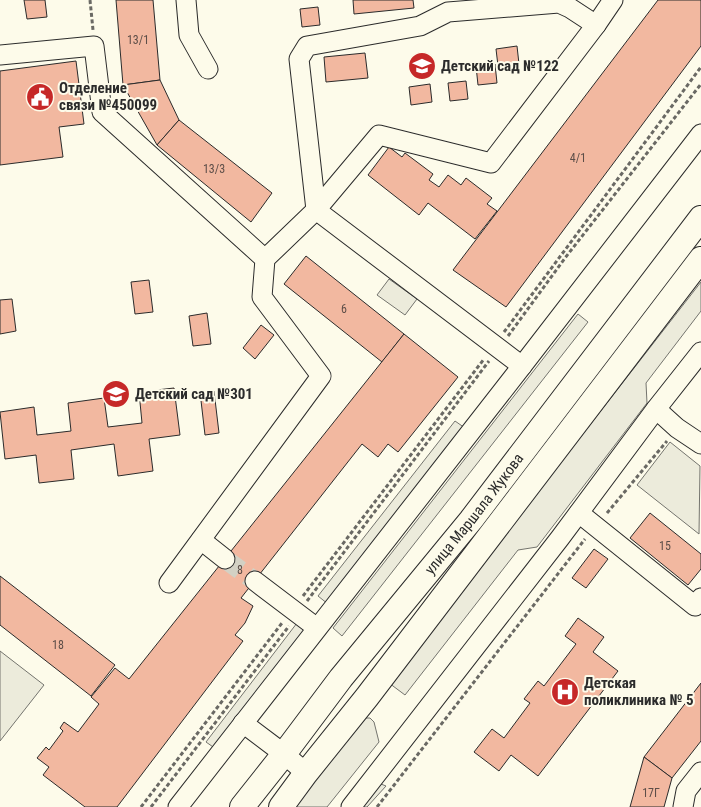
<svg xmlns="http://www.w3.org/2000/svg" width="701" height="807" font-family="'Roboto Condensed',sans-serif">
<rect width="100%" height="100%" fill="#fdfbea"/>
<g fill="#ecebdb" stroke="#74746e">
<path d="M389,279L417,299L405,315L377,295Z"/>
<path d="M701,282V311L646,383L647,403L537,547L518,550L405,695L389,683Z"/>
<path d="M578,314L588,322L342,636L333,628Z"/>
<path d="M455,421L465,428L328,604L318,596Z"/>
<path d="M670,442L700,466L699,534L637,485Z"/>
<path d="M297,623L307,630L216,749L206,742Z"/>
<path d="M0,651L44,685L0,741Z"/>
<path d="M365,718H370L374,722L379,742L327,807H293Z"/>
<path d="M375,784H381L386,786L367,807H355Z"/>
</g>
<g fill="#f2b8a0" stroke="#2b2b2b">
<path d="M24,0H45L47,17L27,19Z"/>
<path d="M116,0H153L160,80L123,85Z"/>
<path d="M353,0H413L414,8L354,14Z"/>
<path d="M658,0H701V46L506,307L453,270Z"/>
<path d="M318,7L320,25L302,27L300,9Z"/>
<path d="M517,46L519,64L498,66L496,49Z"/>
<path d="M365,53L368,78L326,82L324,57Z"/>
<path d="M76,61L84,124L59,127L63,157L0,165V71Z"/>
<path d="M495,64L497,83L478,85L476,66Z"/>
<path d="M160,80L179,120L157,145L123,85Z"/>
<path d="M466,81L468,99L450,101L448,83Z"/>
<path d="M430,84L432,102L411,105L409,87Z"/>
<path d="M179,120L272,193L251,222L157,145Z"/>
<path d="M389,147L402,157L405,153L433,174L429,180L439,187L448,175L461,185L466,178L492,198L487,204L497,211L475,239L428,203L419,215L368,175Z"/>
<path d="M306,256L404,334L382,362L284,284Z"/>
<path d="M149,280L153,312L135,314L131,282Z"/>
<path d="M12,299L16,331L0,334V300Z"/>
<path d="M207,313L211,344L193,346L189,316Z"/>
<path d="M261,325L274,335L255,359L243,348Z"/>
<path d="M404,334L458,377L398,452L388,444L378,457L362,444L241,598L253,606L245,623L235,635L243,641L117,807H85L43,775L49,767L37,758L46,747L49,750L63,731L60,728L64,722L78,732L99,704L91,697L115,668L129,679Z"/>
<path d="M174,388L180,435L149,439L153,471L118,476L114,444L71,450L74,479L39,483L36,455L5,459L0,412L34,407L37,435L71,431L68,403L104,398L108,427L142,423L139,392Z"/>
<path d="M214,391L219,433L205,435L200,392Z"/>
<path d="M650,513L701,554V569L688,585L630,538Z"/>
<path d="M594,549L608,559L586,588L572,578Z"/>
<path d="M0,576L115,665L91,696L0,625Z"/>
<path d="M578,618L604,637L593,652L618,671L538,776L511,755L499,771L474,752L492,729L504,738L530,703L524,699L538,681L544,686L576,644L565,636Z"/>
<path d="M701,683V741L672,778L644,757Z"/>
<path d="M644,757L672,778L664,807H630Z"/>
</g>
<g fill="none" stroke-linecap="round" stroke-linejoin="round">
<path stroke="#d3d1c4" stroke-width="19" stroke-dasharray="19 9" stroke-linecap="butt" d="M225,559L255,581"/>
<g stroke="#2b2b2b" stroke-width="21">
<g id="minor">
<path d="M186,0L189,35L208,69"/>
<path d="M0,55L94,46L102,112L265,259"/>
<path d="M522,366L316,210L379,135L491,163L596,25L613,0"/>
<path d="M656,409L677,428L701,444"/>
<path d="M579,513L695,606L701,598"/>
<path d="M201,540L225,559"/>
<path d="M255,581L317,628"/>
<path d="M169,583L321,376L262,297L265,259L316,210L299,59L307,46L420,26L448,12L559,3L570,8L596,25"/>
<path d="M243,723L284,754L306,773"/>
<path d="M178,807L522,366L701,134"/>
<path d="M351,807L560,538L656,409L701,352"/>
<path d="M683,807L686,791L701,772"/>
</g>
</g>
<g stroke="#2b2b2b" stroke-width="26">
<g id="major">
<path id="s1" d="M242,807L284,754L341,678L471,520L701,218"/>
<path d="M281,807L306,773L367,697L701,259"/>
</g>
</g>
<g stroke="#6a6964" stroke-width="3" stroke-dasharray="4 2.5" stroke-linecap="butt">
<path d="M90,0L93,30"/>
<path d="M504,332L701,67"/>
<path d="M508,336L565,258L701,84"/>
<path d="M607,513L667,441"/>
<path d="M303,596L484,359"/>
<path d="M307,601L489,361"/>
<path d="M141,807L282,623"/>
<path d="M151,807L289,626"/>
<path d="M377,807L585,539"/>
</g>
<use href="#minor" stroke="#fdfbea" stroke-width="19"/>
<use href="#major" stroke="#fdfbea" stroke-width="24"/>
</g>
<defs>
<g id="school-disc" transform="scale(1.4375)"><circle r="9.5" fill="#c62828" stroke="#fdfbea"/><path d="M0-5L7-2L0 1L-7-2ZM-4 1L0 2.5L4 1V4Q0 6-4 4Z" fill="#fff"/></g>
<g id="civic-disc" transform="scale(1.4375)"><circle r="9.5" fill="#c62828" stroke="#fdfbea"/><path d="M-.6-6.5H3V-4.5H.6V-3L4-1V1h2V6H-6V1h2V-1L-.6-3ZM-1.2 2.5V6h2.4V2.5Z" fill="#fff"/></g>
<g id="hospital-disc" transform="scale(1.4375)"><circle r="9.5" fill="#c62828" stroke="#fdfbea"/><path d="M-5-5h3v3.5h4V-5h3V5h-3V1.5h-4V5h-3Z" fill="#fff"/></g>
</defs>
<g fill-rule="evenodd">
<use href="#school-disc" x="422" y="66"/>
<use href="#civic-disc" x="40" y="97"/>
<use href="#school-disc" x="116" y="394"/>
<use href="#hospital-disc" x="565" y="692"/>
</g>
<g text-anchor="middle" stroke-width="4" stroke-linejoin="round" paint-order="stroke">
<g font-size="12" fill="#5d4e48">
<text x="138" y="44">13/1</text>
<text x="578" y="162">4/1</text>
<text x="214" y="173">13/3</text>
<text x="344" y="313">6</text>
<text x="665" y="550">15</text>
<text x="240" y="574">8</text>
<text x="58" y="649">18</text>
<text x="651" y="797">17Г</text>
</g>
<g font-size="15" font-weight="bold" fill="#2b2b2b" stroke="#fdfbea" text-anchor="start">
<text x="441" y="71">Детский сад №122</text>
<text x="59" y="93">Отделение<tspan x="59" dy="17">связи №450099</tspan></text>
<text x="135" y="399">Детский сад №301</text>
<text x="584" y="688">Детская<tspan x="584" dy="17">поликлиника № 5</tspan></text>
</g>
<g font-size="15" fill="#2b2b2b" stroke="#fdfbea">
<text dy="5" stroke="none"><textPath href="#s1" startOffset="374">улица Маршала Жукова</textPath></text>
</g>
</g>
</svg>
